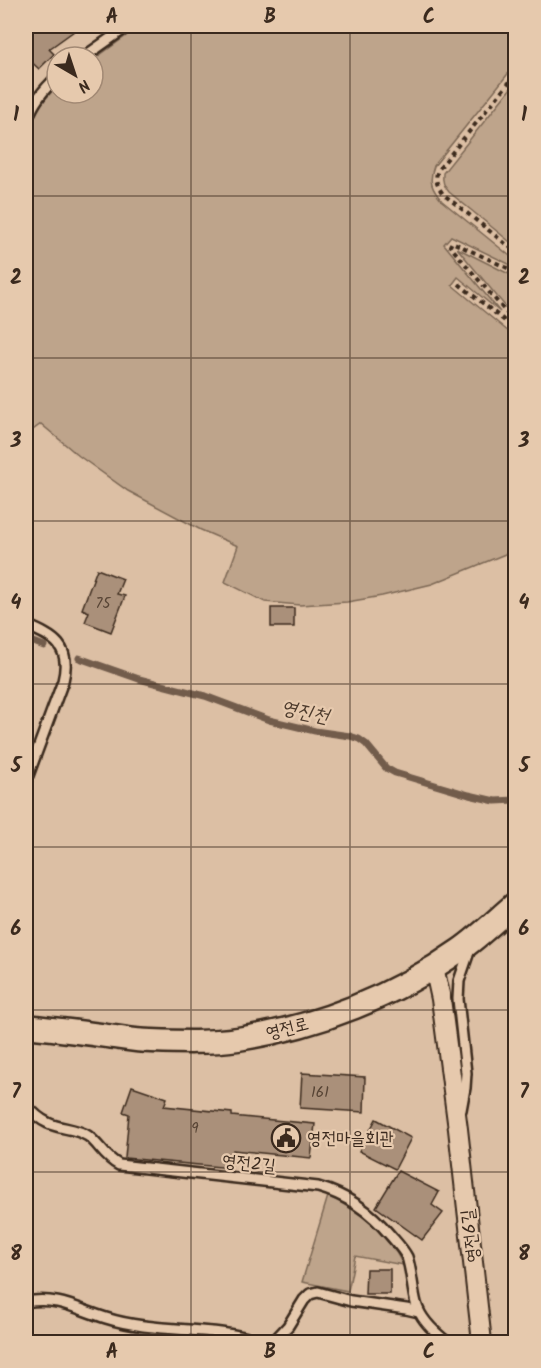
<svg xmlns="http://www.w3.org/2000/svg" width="541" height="1368" font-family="Kalam,'Poor Story',sans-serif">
<rect width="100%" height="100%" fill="#dcbfa4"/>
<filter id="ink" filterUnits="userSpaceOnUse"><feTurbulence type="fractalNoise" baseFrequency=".0167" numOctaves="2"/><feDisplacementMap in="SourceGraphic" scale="12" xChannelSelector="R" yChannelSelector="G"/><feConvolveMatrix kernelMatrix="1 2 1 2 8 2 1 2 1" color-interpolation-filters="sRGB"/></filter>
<g filter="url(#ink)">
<g fill="#bea48b" stroke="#7c6754" stroke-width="1.5">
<path d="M140,26H515V65L434,166C428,182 432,189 442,201L515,260V267L451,236L444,244L500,312L458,277L452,285L515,337V550L432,584L382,596L347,602L300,605L265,602L225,582L238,546L201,530L128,491L79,456L41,424L26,435V136L40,105L57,86V93H93V60Z"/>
<path d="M515,83V246L449,192C444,186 442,182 443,173Z"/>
<path d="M457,248L515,277V318Z"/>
<path d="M328,1196C362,1213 386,1230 403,1265L355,1256L348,1291L302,1282Z"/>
</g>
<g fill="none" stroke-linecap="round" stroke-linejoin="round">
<g stroke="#725c4c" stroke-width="7">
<path d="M26,639L44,646"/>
<path d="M79,658L139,679L205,696L269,720L315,731L350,736L359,739L366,744L386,768L395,773L469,795L495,801L516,800"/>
</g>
</g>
<g fill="#aa907a" stroke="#3b2a1e" stroke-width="1.5">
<path d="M26,26H81L49,49L54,54L39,69L26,57Z"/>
<path d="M97,569L123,579L117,594L125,596L111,632L85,622L89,612L82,609Z"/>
<rect x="271" y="608" width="23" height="19"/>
<path d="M302,1073L365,1077L364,1112L300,1108Z"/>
<path d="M132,1086L167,1098L164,1106L232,1113V1116L315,1124L311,1158L233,1150L231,1168L125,1158L129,1114L123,1112Z"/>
<path d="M376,1119L411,1138L395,1169L359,1151Z"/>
<path d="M398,1171L439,1192L432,1205L443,1213L422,1240L376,1207Z"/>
<path d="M366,1269H390V1294H365Z"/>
</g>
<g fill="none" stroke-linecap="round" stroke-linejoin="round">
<g stroke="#3b2a1e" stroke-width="14">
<g id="service">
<path d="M84,57L128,26"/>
<path d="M26,121C34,102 42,91 57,77"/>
<path d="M26,625C54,637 72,646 63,681L26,781"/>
<path d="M26,1105C32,1112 39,1119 48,1123C60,1129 76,1128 88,1136C100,1145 104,1157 119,1165L318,1187C347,1195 371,1212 390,1235C396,1242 403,1249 407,1257C412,1272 412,1288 416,1303C420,1319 434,1332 447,1342"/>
<path d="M461,1110L465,1088L466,1073L458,999L459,981L470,949"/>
<path d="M26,1302C57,1296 77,1309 106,1318C156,1334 212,1325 261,1342"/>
<path d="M273,1342L288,1326L304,1300L310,1294L318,1292L351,1301L406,1309L419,1312"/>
</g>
</g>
<g stroke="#3b2a1e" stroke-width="22">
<path id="minor" d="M434,967L441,999L458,1129L482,1342"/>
</g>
<g stroke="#3b2a1e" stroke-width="27">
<path id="tertiary" d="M26,1026C53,1029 80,1032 107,1036C122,1038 137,1041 152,1041C180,1042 210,1043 238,1039C317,1027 395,996 460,950C480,936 497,919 516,903"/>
</g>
<g stroke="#3b2a1e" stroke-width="4" stroke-dasharray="4.5 4.5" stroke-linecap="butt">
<path d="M516,74L438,170C434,180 437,185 443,194L516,252"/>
<path d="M516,272L452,242L450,246L516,324"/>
<path d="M459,284L516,330"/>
</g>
<use href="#service" stroke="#e6c9ad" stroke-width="9"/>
<use href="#minor" stroke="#e6c9ad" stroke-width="18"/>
<use href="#tertiary" stroke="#e6c9ad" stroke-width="22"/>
</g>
</g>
<path fill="none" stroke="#3b2a1e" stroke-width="1.5" stroke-opacity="0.55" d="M191,26V1342M350,26V1342M26,196H516M26,358H516M26,521H516M26,684H516M26,847H516M26,1010H516M26,1172H516"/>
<defs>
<g id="civic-ring" transform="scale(1.5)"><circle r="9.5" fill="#e6c9ad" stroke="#3b2a1e" stroke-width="1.5"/><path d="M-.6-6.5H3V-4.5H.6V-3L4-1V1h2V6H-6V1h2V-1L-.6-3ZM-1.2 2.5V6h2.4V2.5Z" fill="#3b2a1e"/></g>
</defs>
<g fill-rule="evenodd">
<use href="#civic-ring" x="286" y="1138"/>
</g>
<g text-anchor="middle" stroke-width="4.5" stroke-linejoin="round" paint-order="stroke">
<g font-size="15" fill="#574435">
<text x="103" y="608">75</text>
<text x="320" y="1097">161</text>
<text x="195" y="1133">9</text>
</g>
<g font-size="18" fill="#3b2a1e" stroke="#e6c9ad">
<text transform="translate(287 1028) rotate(-14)" y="6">영전로</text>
<text transform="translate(249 1163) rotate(6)" y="6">영전2길</text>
<text transform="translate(470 1236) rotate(-97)" y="6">영전6길</text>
</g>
<g font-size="18" fill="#3b2a1e" stroke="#e6c9ad" text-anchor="start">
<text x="307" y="1144">영전마을회관</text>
</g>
<g font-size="20" font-style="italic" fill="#4d3b2d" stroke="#e6c9ad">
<text transform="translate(305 711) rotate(12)" y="7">영진천</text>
</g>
</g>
<rect width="541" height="1368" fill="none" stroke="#e6c9ad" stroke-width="66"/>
<g transform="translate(75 75) rotate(141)"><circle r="28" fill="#e6c9ad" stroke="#a28974" stroke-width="1.5"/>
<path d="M0-4.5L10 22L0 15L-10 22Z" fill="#3b2a1e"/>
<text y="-9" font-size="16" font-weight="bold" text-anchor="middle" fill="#3b2a1e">N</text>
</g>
<rect x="33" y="33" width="475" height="1302" fill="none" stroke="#3b2a1e" stroke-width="2"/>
<g font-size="20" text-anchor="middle" font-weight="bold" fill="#3b2a1e">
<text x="112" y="23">A</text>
<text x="270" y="23">B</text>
<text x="429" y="23">C</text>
<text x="16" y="121">1</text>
<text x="524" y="121">1</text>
<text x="16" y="284">2</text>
<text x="524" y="284">2</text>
<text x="16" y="447">3</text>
<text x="524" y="447">3</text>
<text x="16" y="609">4</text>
<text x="524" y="609">4</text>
<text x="16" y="772">5</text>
<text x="524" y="772">5</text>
<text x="16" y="935">6</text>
<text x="524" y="935">6</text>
<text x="16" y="1098">7</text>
<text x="524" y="1098">7</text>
<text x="16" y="1260">8</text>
<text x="524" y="1260">8</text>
<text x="112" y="1358">A</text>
<text x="270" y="1358">B</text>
<text x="429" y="1358">C</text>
</g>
</svg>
